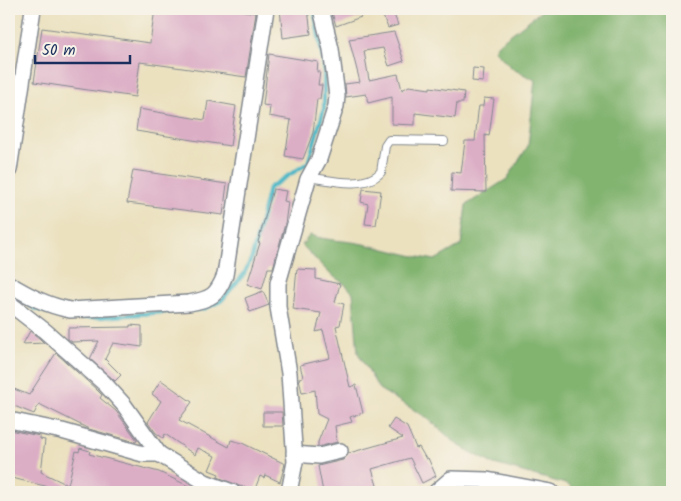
<svg xmlns="http://www.w3.org/2000/svg" width="681" height="501" font-family="Kalam,sans-serif">
<rect width="100%" height="100%" fill="#f7f3e8"/>
<filter id="ink" filterUnits="userSpaceOnUse"><feTurbulence type="fractalNoise" baseFrequency=".02" numOctaves="2"/><feDisplacementMap in="SourceGraphic" scale="10" xChannelSelector="R" yChannelSelector="G"/><feConvolveMatrix kernelMatrix="1 2 1 2 8 2 1 2 1" color-interpolation-filters="sRGB"/></filter>
<filter id="wash" filterUnits="userSpaceOnUse"><feTurbulence type="fractalNoise" baseFrequency=".0096" numOctaves="4" result="noise"/><feDisplacementMap in="SourceGraphic" scale="20" xChannelSelector="R" yChannelSelector="G"/><feGaussianBlur stdDeviation="1.12" result="paint"/><feColorMatrix in="noise" values="0 0 0 0 0 0 0 0 0 0 0 0 0 0 0 0 0 1.4 0 .05"/><feComposite in="paint" operator="in"/></filter>
<g filter="url(#wash)">
<rect width="100%" height="100%" fill="#ebe1bf"/>
<path fill="#82b46f" stroke="#4e7266" d="M544,9H672V492H573L569,485L491,463L458,445L426,417L379,389L358,353L353,293L346,285L330,274L302,245L310,235C327,241 345,240 363,244C387,249 410,256 435,260L461,245L466,205L507,179L528,146L535,80L513,69L494,50L498,44Z"/>
<g fill="none" stroke-linecap="round" stroke-linejoin="round">
<path stroke="#4bb7c7" stroke-width="4" d="M9,293L36,309L67,317L90,318L204,309L221,301L244,274L252,257L269,188L308,163L324,109V67L314,9"/>
</g>
<g id="blocks">
<g fill="#dcaec6">
<path d="M155,9H232L256,13L246,77L140,62L135,97L34,82L42,28L150,43Z"/>
<path d="M280,9H308L311,34L283,38Z"/>
<path d="M331,9H358L361,17L336,26Z"/>
<path d="M380,9H392L398,25L388,28Z"/>
<path d="M394,32L404,61L389,66L383,48L364,51L369,80L398,74L402,90L409,86L430,89V87L464,92L463,103H457L455,118L415,113V125L392,124V97L368,103L366,94L346,97L345,84L360,82L349,39Z"/>
<path d="M269,54L318,62L317,72H320L318,85H322L320,99H317L313,133L303,159L285,156L291,120L269,116L270,106L263,105Z"/>
<path d="M473,68L484,69L483,82L472,81Z"/>
<path d="M484,98L494,99L489,136L485,135L486,192L451,191L452,172L461,173L465,141H475L478,112L479,106H483Z"/>
<path d="M208,101L236,106L230,146L136,131L139,109L205,120Z"/>
<path d="M133,170L227,184L223,215L127,203Z"/>
<path d="M273,189L286,191L284,201L288,202L285,224L273,268H268L262,289L247,284L260,243L258,242Z"/>
<path d="M363,189L381,191L376,225L365,224L368,204L361,202Z"/>
<path d="M297,269L316,270V279L340,284L335,302L344,304L340,325L336,326L350,387L356,385L363,413L350,417L352,422L335,426L337,442L318,447V442L327,419L317,414L315,390L302,393L299,378L303,377L300,365L330,358L323,330L316,332L321,313L293,309Z"/>
<path d="M263,291L269,305L250,312L245,298Z"/>
<path d="M130,325L142,326V347L113,343L105,359L121,375L115,381L90,359L99,341L72,342L68,339V328L130,327Z"/>
<path d="M30,331L39,338L44,343L23,344Z"/>
<path d="M56,353L97,390L102,395L100,398L116,411L137,440L136,442L89,429L39,404L34,414L9,404V387L29,395Z"/>
<path d="M161,380L192,402L179,420L229,447L231,440L242,443L285,464L280,482L265,475L264,478L260,476L255,489L239,486L218,477L219,474L209,470L215,456L198,448L195,455L165,434L163,438L156,433L148,422L161,401L152,394Z"/>
<path d="M263,412H282L283,426H263Z"/>
<path d="M394,419L407,427L416,448L419,447L426,459L428,458L436,476L422,483L410,458L372,469L379,492H323L318,466L343,460L349,453L403,438L388,428Z"/>
<path d="M9,430L40,436V439L45,440L41,472L68,485L76,451L79,452L80,448L90,451L89,454L159,472L201,492H46L49,487L12,478L13,470H9Z"/>
</g>
</g>
</g>
<g filter="url(#ink)">
<use href="#blocks" fill-opacity="0" stroke="#83888e" stroke-width="1"/>
<g fill="none" stroke-linecap="round" stroke-linejoin="round">
<g stroke="#83888e" stroke-width="10">
<path id="service" d="M308,177C330,180 365,190 381,172L385,146L389,140L444,141"/>
</g>
<g stroke="#83888e" stroke-width="18">
<g id="minor">
<path d="M9,170L33,9"/>
<path d="M9,284C29,296 46,305 70,310L189,303C211,299 217,296 225,275L266,9"/>
<path d="M9,303L45,331L104,383L124,405L159,454L205,482L232,492"/>
<path d="M9,420L62,431L143,454H159"/>
<path d="M294,454L319,456L340,451"/>
<path d="M289,492L295,462L289,373L278,307V283L308,179L319,159L336,106L337,96L331,49L321,9"/>
<path d="M436,492L451,479L487,480L551,492"/>
</g>
</g>
<use href="#service" stroke="#fff" stroke-width="8"/>
<use href="#minor" stroke="#fff" stroke-width="15"/>
</g>
</g>
<rect width="681" height="501" fill="none" stroke="#f7f3e8" stroke-width="30"/>
<path d="M35 55v8h95v-8" fill="none" stroke="#1b2f5e" stroke-width="2.5"/>
<text x="42" y="55" font-size="15" fill="#1b2f5e" stroke="#f7f3e8" stroke-width="4" paint-order="stroke">50 m</text>
</svg>
